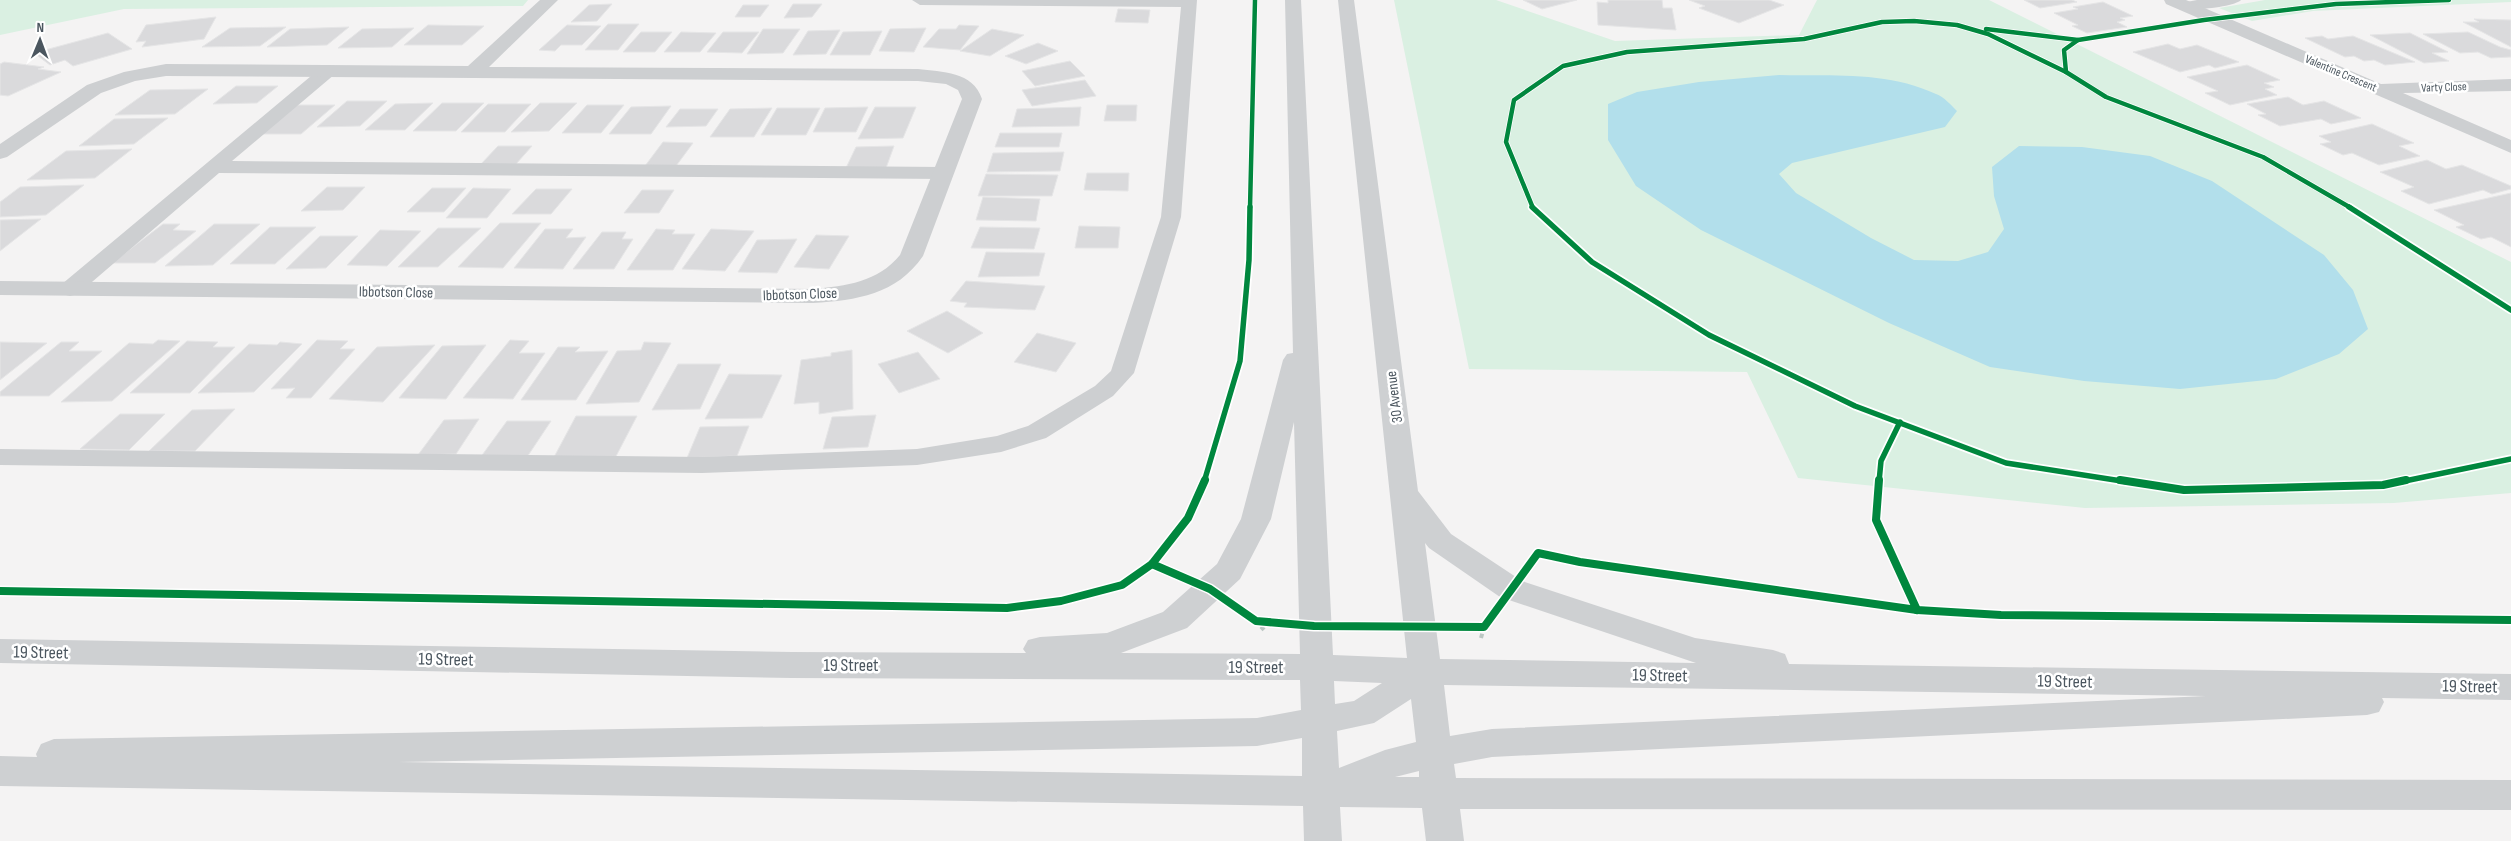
<svg xmlns="http://www.w3.org/2000/svg" width="2511" height="841" font-family="'Sofia Sans Condensed',sans-serif">
<rect width="100%" height="100%" fill="#f4f3f3"/>
<g fill="#daf0e2">
<path d="M0,0H528L523,6L124,9L0,35Z"/>
<path d="M1394,0H1496L1615,41L1799,35L1817,0H1989L2511,262V493L2394,503L2085,508L1798,478L1747,372L1469,369Z"/>
<path d="M2265,0H2511V2L2313,11L2252,21L2219,8Z"/>
</g>
<path fill="#b2dfeb" d="M1779,75C1831,76 1888,71 1936,94C1944,97 1951,105 1957,111L1945,127L1792,163L1779,174L1796,193L1871,238L1914,260L1958,261L1988,252L2004,229L1994,196L1992,167L2019,146L2082,147L2150,156L2212,181L2324,255L2353,290L2368,329L2339,354L2276,379L2180,389L2084,381L1990,367L1889,323L1701,230L1636,186L1608,140V104L1637,92L1699,82Z"/>
<g fill="#dadadc" stroke="#e5e5e6">
<path d="M1523,0H1577L1542,9Z"/>
<path d="M1608,0H1662L1663,8H1672L1676,30L1598,25L1597,2L1608,3Z"/>
<path d="M1689,0H1769L1784,5L1739,23L1699,8L1705,6Z"/>
<path d="M2024,0H2072L2077,2L2040,8Z"/>
<path d="M2103,2L2133,16L2120,18L2125,20L2117,22L2127,27L2087,33L2072,26L2078,25L2054,13L2078,9L2073,7Z"/>
<path d="M612,4L597,21L571,22L589,5Z"/>
<path d="M793,4H822L812,17L784,18Z"/>
<path d="M743,5H769L760,17H735Z"/>
<path d="M1118,9L1150,10L1148,23L1115,22Z"/>
<path d="M216,17L204,39L142,47L146,41L136,42L146,25Z"/>
<path d="M2474,19L2511,20V47L2463,22H2479Z"/>
<path d="M608,24H639L618,50H585Z"/>
<path d="M428,25L484,26L462,45H404Z"/>
<path d="M567,25L601,26L582,45H561L555,51L539,50Z"/>
<path d="M959,25L979,26L960,50L923,47L939,29H956Z"/>
<path d="M286,27L260,46L202,47L230,28Z"/>
<path d="M349,27L327,45L267,47L290,29Z"/>
<path d="M414,28L392,47L338,48L362,29Z"/>
<path d="M926,28L914,52L879,51L890,29Z"/>
<path d="M763,29H800L783,53L747,54Z"/>
<path d="M992,29L1024,35L990,56L960,51Z"/>
<path d="M840,30L826,54L793,55L808,31Z"/>
<path d="M882,31L870,55H830L843,32Z"/>
<path d="M641,32H672L655,52H623Z"/>
<path d="M681,32L716,33L700,52H664Z"/>
<path d="M723,32H759L742,53L707,52Z"/>
<path d="M2468,32L2500,47L2511,50V57L2491,58L2478,52L2460,53L2423,34Z"/>
<path d="M108,33L132,49L73,66L65,60L50,65L34,53Z"/>
<path d="M2410,33L2448,52L2432,53L2449,61L2424,63L2370,35Z"/>
<path d="M2322,36L2328,39L2353,36L2415,62L2385,65L2374,60L2364,61L2354,56L2345,57L2305,38Z"/>
<path d="M1038,43L1058,51L1026,64L1005,56Z"/>
<path d="M2168,44L2180,49L2197,45L2239,62L2215,68L2209,65L2180,72L2133,52Z"/>
<path d="M1070,61L1085,76L1035,86L1022,71Z"/>
<path d="M4,62L44,67L38,69L61,72L8,96L0,95V64Z"/>
<path d="M2247,65L2280,80L2264,83L2274,87L2265,89L2277,95L2230,105L2205,93L2218,91L2187,77Z"/>
<path d="M1085,80L1096,96L1032,106L1022,90Z"/>
<path d="M236,86H278L257,103L213,104Z"/>
<path d="M208,89L175,114L115,115L150,90Z"/>
<path d="M2288,97L2303,105L2324,101L2361,118L2331,124L2321,119L2280,126L2258,115L2266,114L2247,104Z"/>
<path d="M347,101H387L360,126L317,127Z"/>
<path d="M433,103L405,130H365L395,104Z"/>
<path d="M442,103H484L456,131H413Z"/>
<path d="M540,103H577L549,131L511,132Z"/>
<path d="M488,104H531L505,132H461Z"/>
<path d="M296,105H335L301,134H260Z"/>
<path d="M587,105H624L601,133H562Z"/>
<path d="M1107,105H1137L1136,121H1104Z"/>
<path d="M671,106L651,134H609L631,107Z"/>
<path d="M868,107L856,132H813L825,108Z"/>
<path d="M875,107H916L903,138L858,139Z"/>
<path d="M1081,107L1079,126L1012,127L1017,109Z"/>
<path d="M772,108L754,137H710L730,109Z"/>
<path d="M777,108H820L806,135H761Z"/>
<path d="M680,109H718L706,126L666,127Z"/>
<path d="M168,118L134,144L79,146L114,119Z"/>
<path d="M2372,124L2414,143L2399,146L2420,156L2379,165L2352,153L2343,155L2320,144L2331,142L2319,136Z"/>
<path d="M1000,133H1062L1059,147H995Z"/>
<path d="M663,142L693,143L676,166H645Z"/>
<path d="M498,146H532L516,164H481Z"/>
<path d="M894,146L886,168H846L856,147Z"/>
<path d="M132,149L95,178L27,180L66,151Z"/>
<path d="M1064,152L1060,171L987,172L993,153Z"/>
<path d="M2427,160L2446,169L2462,165L2511,186V189L2492,194L2483,190L2429,204L2401,191L2414,187L2380,172Z"/>
<path d="M1087,173H1129L1128,191L1084,190Z"/>
<path d="M986,174L1058,175L1052,196H978Z"/>
<path d="M84,185L46,215L0,217V202L20,187Z"/>
<path d="M327,187H365L343,210L301,211Z"/>
<path d="M432,188H466L444,212H407Z"/>
<path d="M473,188L511,189L487,218H446Z"/>
<path d="M536,189H572L551,214H512Z"/>
<path d="M642,190H674L659,213H624Z"/>
<path d="M2511,193V247L2491,237L2481,239L2456,227L2464,225L2434,210Z"/>
<path d="M983,197L1040,199L1036,221L976,220Z"/>
<path d="M41,219L0,251V220Z"/>
<path d="M500,223H541L503,268L458,267Z"/>
<path d="M163,224H180L173,230L196,231L155,263H112Z"/>
<path d="M214,224H260L213,265L165,266Z"/>
<path d="M1079,226L1120,227L1118,248H1075Z"/>
<path d="M270,227H316L275,264H230Z"/>
<path d="M980,227L1040,228L1034,249L971,248Z"/>
<path d="M438,228H481L438,267H398Z"/>
<path d="M545,229H573L566,238L586,237L563,269L514,268Z"/>
<path d="M656,229L675,230L672,234H695L673,270H627Z"/>
<path d="M711,229L754,231L725,271L682,269Z"/>
<path d="M380,230L421,231L387,266L347,265Z"/>
<path d="M602,232H626L622,239H633L614,269H573Z"/>
<path d="M816,235L849,236L829,269L794,267Z"/>
<path d="M320,236H358L326,268L286,269Z"/>
<path d="M797,239L777,273L738,272L757,240Z"/>
<path d="M986,252L1045,253L1039,276L978,277Z"/>
<path d="M966,281L1045,286L1035,310L964,307L967,303L950,301Z"/>
<path d="M947,311L983,333L948,353L907,331Z"/>
<path d="M1037,333L1076,343L1056,372L1014,362Z"/>
<path d="M158,340L180,341L112,401L61,402L129,343L153,344Z"/>
<path d="M317,340L348,341L340,349H355L311,398H286L295,388L271,389Z"/>
<path d="M510,340L529,341L519,353H545L513,399L463,398Z"/>
<path d="M187,341L218,342L213,347H235L190,393H130Z"/>
<path d="M0,342L47,343L0,380Z"/>
<path d="M61,342H79L69,351H102L49,396H0V392Z"/>
<path d="M280,342L302,344L254,392L198,393L249,344L277,345Z"/>
<path d="M644,342L671,343L639,402L586,404L617,351L641,350Z"/>
<path d="M435,345L383,402L329,399L377,347Z"/>
<path d="M486,345L446,399L399,398L442,346Z"/>
<path d="M558,347H580L575,352L608,351L576,400H521Z"/>
<path d="M852,350L853,409L819,414V402L794,404L801,360L831,356V353Z"/>
<path d="M918,352L940,379L899,393L878,364Z"/>
<path d="M678,364H721L700,409L652,410Z"/>
<path d="M729,374L782,375L762,418L705,419Z"/>
<path d="M235,409L195,451H149L192,410Z"/>
<path d="M120,414H165L129,450L80,449Z"/>
<path d="M876,415L868,447L823,449L832,417Z"/>
<path d="M576,416H637L613,462L553,459Z"/>
<path d="M479,419L456,454L418,455L444,420Z"/>
<path d="M507,421H551L527,457L480,458Z"/>
<path d="M749,426L737,456L687,458L700,427Z"/>
</g>
<g fill="none" stroke-linecap="round" stroke-linejoin="round">
<g stroke="#bcc7c3" stroke-width="4" stroke-dasharray="4.5 3" stroke-linecap="butt">
<path d="M1239,610L1256,621L1277,623"/>
<path d="M1256,621L1265,631"/>
<path d="M1458,626L1484,627L1491,616"/>
<path d="M1481,638L1484,627"/>
</g>
<g fill="#cdcfd1" fill-rule="evenodd">
<path d="M912,0H1197L1181,217L1134,373L1113,396L1046,438L1001,452L917,465L702,473L0,465V449L702,457L917,449L997,436L1028,426L1095,386L1111,371L1161,217L1181,7L920,5Z"/>
<path d="M2197,0H2241C2235,7 2184,13 2178,6L2181,3Z"/>
<path d="M329,65L335,66L337,70L335,74L232,161L943,167L950,169L953,173L950,177L943,179L219,173L78,294L70,296L62,294L59,289L62,284L323,66Z"/>
</g>
<g fill="#cdcfd1" fill-rule="evenodd">
<path d="M540,0H558L489,67L918,69C942,72 973,71 982,99L923,256C896,295 857,300 813,303L0,295V281L813,289C846,286 878,282 900,255L962,99L958,90L946,84L918,81L166,76L135,81L101,93L7,157L0,159V144L87,85L124,72L166,64L468,66Z"/>
<path d="M2164,0H2186L2381,84L2511,79V91L2403,93L2511,140V153L2166,4Z"/>
</g>
<path fill="#ced0d2" fill-rule="evenodd" d="M1285,0H1301L1333,655L1407,658L1338,0H1354L1418,491L1451,534L1522,581L1695,638L1773,650L1785,654L1789,664L2511,674V700L2382,698L2384,702L2379,712L2367,715L1492,757L1454,764L1456,778L2511,780V810L1460,809L1464,841H1426L1422,808L1340,807L1342,841H1304L1303,806L0,786V756L37,757L36,754L41,744L54,739L1257,718L1301,710L1300,680L792,678L0,663V639L792,652L1026,653L1023,649L1028,640L1040,637L1107,633L1163,612L1217,564L1241,519L1283,360L1287,354L1293,353ZM1294,422L1300,654L1121,653L1187,628L1240,579L1271,519ZM1425,543L1429,548L1500,597L1696,663L1440,659ZM1334,681L1382,683L1354,701L1335,704ZM1444,685L2206,696L1492,729L1450,736ZM1411,699L1416,742L1385,750L1339,768L1337,731L1374,723ZM1302,738V776L399,762L1257,746ZM1419,771V777H1395Z"/>
<g stroke="#fff" stroke-width="6">
<g id="cycleway-far2">
<path d="M1986,29L2078,40L2064,50L2066,72"/>
<path d="M2078,40L2204,20L2336,4L2449,0"/>
<path d="M1250,208L1255,0"/>
<path d="M1533,208L1506,142L1514,100L1563,66L1627,52L1804,39L1882,22L1914,21L1957,25L1988,34L2066,72L2106,97L2263,157L2351,208"/>
</g>
</g>
<g stroke="#fff" stroke-width="9">
<g id="cycleway-far1">
<path d="M1532,207L1592,262L1709,335L1855,406L2006,463L2128,482"/>
<path d="M2349,207L2511,310"/>
<path d="M1204,482L1240,361L1249,260L1250,207"/>
<path d="M1879,482L1881,461L1900,422"/>
<path d="M2400,482L2511,459"/>
</g>
</g>
<g stroke="#fff" stroke-width="11">
<g id="cycleway">
<path d="M1879,480L1876,520L1917,610"/>
<path d="M2120,480L2184,490L2383,485L2406,480"/>
<path d="M1152,564L1210,589L1256,621L1314,626L1484,627L1538,553L1580,562L1917,610L2001,615L2511,620"/>
<path d="M0,591L1007,608L1061,601L1122,585L1152,564L1188,518L1205,480"/>
</g>
</g>
<use href="#cycleway-far2" stroke="#00873e" stroke-width="4.5"/>
<use href="#cycleway-far1" stroke="#00873e" stroke-width="5.5"/>
<use href="#cycleway" stroke="#00873e" stroke-width="8"/>
</g>
<g text-anchor="middle" stroke-width="5" stroke-linejoin="round" paint-order="stroke">
<g font-size="12" fill="#4b565f" stroke="#fff">
<text transform="translate(2341 73) rotate(23)" y="4">Valentine Crescent</text>
<text transform="translate(2444 87) rotate(-2)" y="4">Varty Close</text>
</g>
<g font-size="15" fill="#4b565f" stroke="#fff">
<text transform="translate(396 292) rotate(1)" y="5">Ibbotson Close</text>
<text transform="translate(800 294) rotate(-2)" y="5">Ibbotson Close</text>
<text transform="translate(1394 397) rotate(-97)" y="5">30 Avenue</text>
</g>
<g font-size="18" fill="#4b565f" stroke="#fff">
<text transform="translate(41 652) rotate(1)" y="6">19 Street</text>
<text transform="translate(446 659) rotate(1)" y="6">19 Street</text>
<text x="851" y="671">19 Street</text>
<text x="1256" y="673">19 Street</text>
<text transform="translate(1660 675) rotate(1)" y="6">19 Street</text>
<text transform="translate(2065 681) rotate(1)" y="6">19 Street</text>
<text transform="translate(2470 686) rotate(1)" y="6">19 Street</text>
</g>
</g>
<g transform="translate(40 40) rotate(1)" stroke="#ffffff" stroke-width="4" paint-order="stroke">
<path d="M0-4L9 19L0 12L-9 19Z" fill="#4b565f"/>
<text y="-8" font-size="14" font-weight="bold" text-anchor="middle" fill="#4b565f">N</text>
</g>
</svg>
